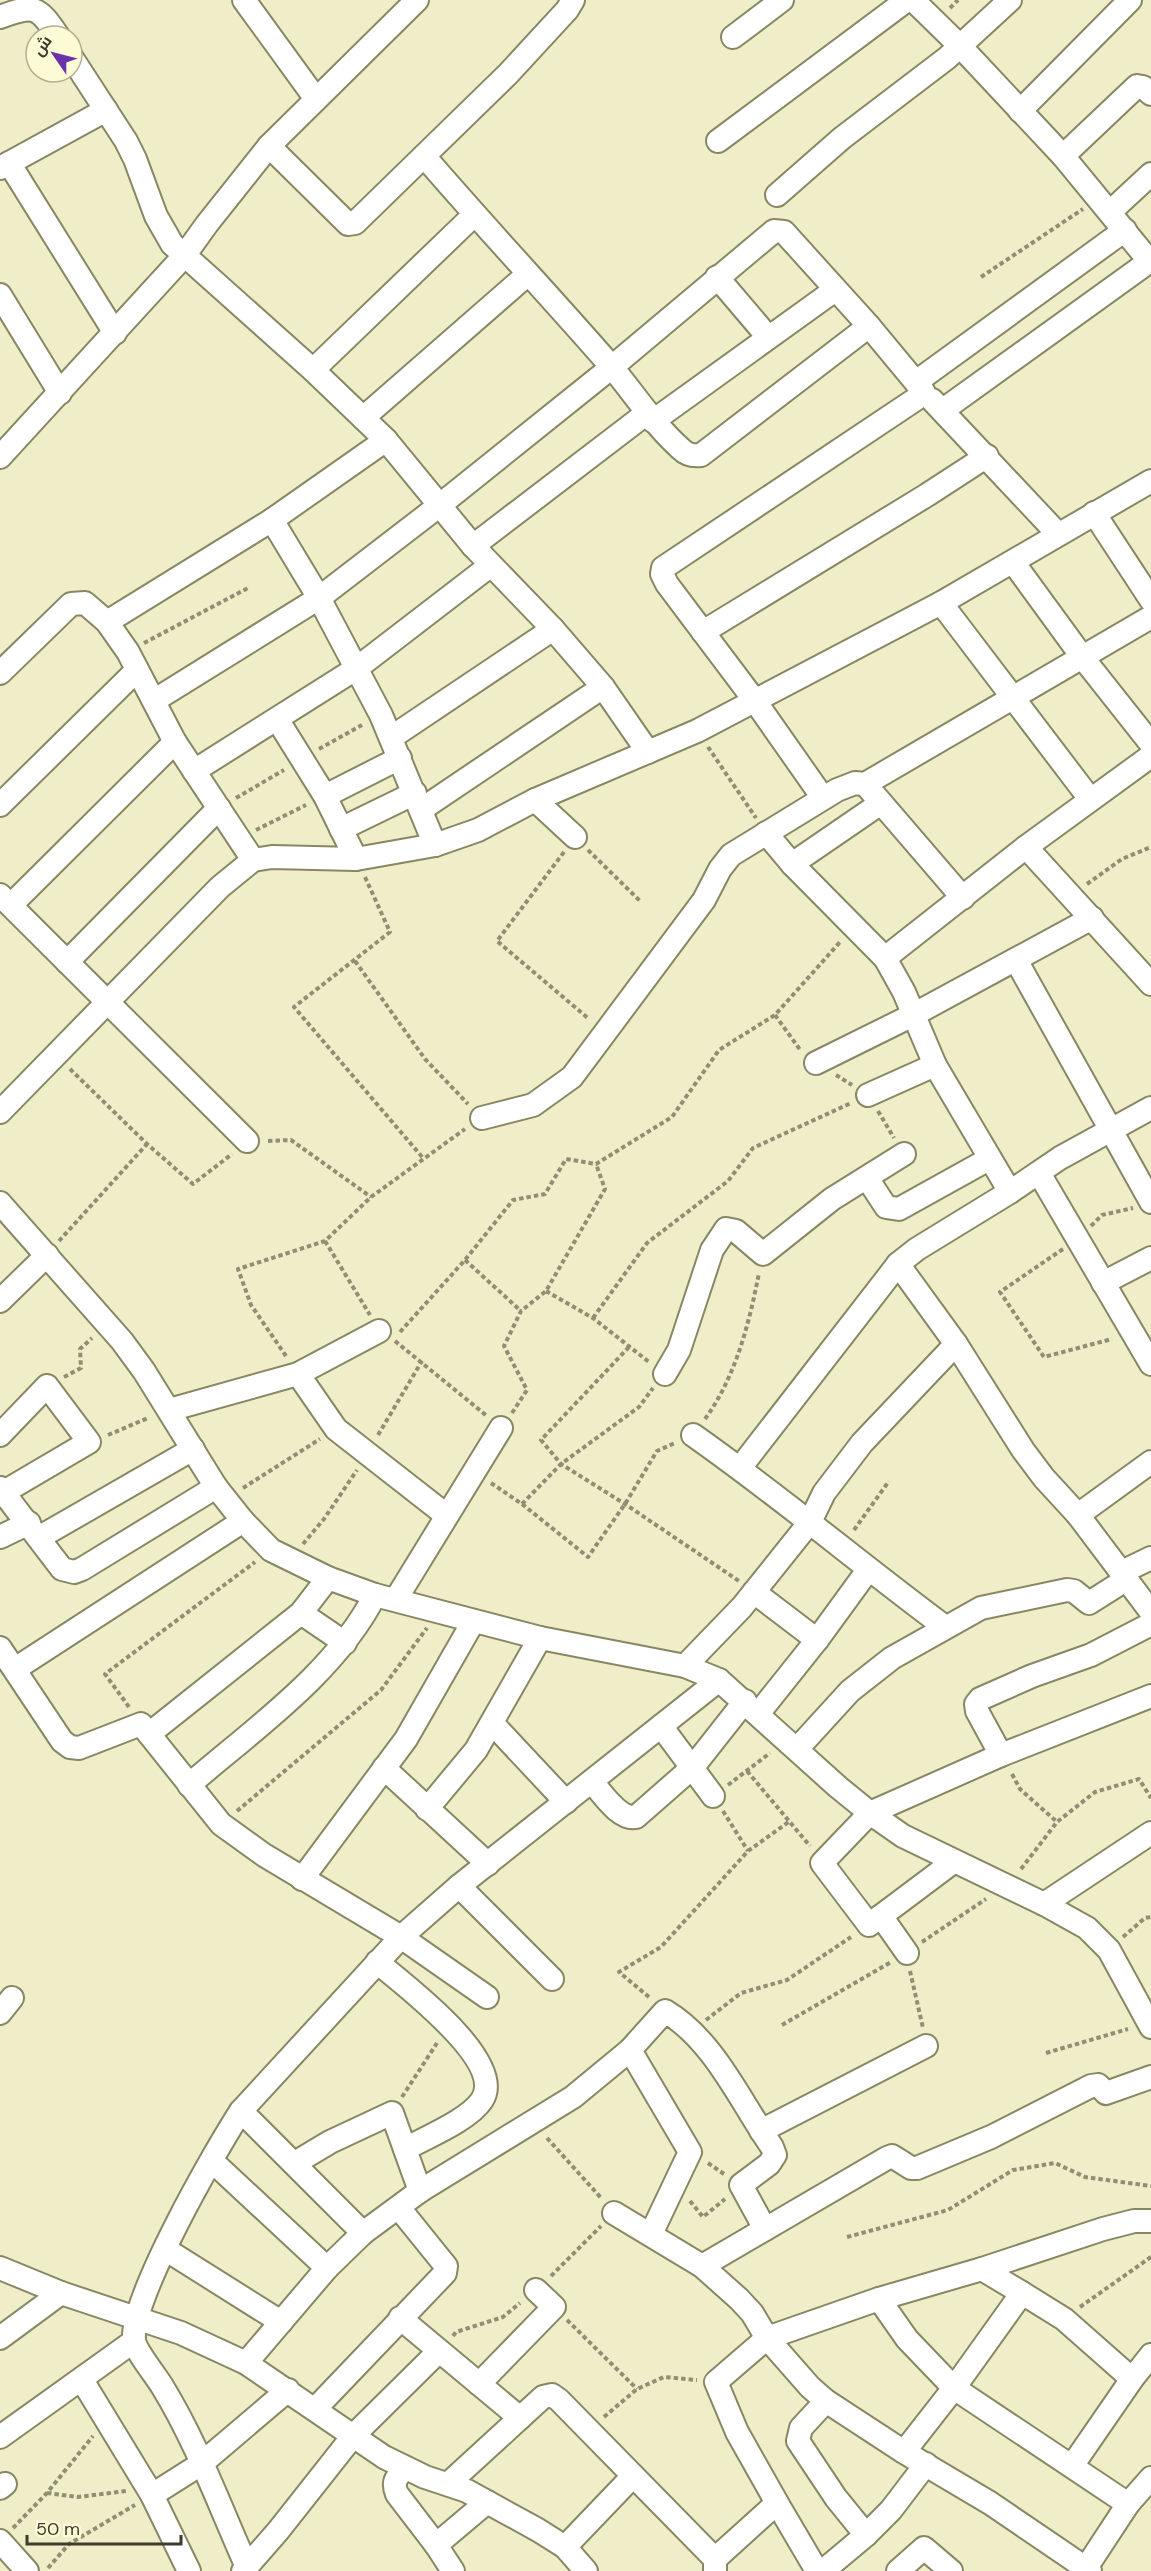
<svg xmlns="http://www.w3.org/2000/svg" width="1151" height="2571" font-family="'DM Sans',Cairo,sans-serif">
<rect width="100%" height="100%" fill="#efeec8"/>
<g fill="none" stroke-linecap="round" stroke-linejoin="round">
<g stroke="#888764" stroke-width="26">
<g id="minor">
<path d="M244,0L316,99"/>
<path d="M913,0L960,46L1063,156L1151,263"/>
<path d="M0,17C34,4 38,6 58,36"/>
<path d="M733,37L782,0"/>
<path d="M72,58L126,141L135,159L156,216L172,244L313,370"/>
<path d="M1020,111L1130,0"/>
<path d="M718,141L907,0"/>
<path d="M269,146L348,224L355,223L508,74L567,10L573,0"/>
<path d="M424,156C485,227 549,295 610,365C634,393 653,424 681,449C687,455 693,456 701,455L869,326L923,391L924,393L916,399L663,568L662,574L667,584L755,701L823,798"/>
<path d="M1063,156L1137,86L1143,87L1151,94"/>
<path d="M9,163L115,333"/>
<path d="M0,168L106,110"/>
<path d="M777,195L842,138L947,58L1010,0"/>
<path d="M1110,212L1151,174"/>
<path d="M474,215L313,370L386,440L473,546L553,629L603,687L648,752"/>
<path d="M717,277L768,337"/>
<path d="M0,295L60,393"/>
<path d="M916,382L1125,230"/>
<path d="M932,400L1058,534"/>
<path d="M943,410L1150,261"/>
<path d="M363,418L528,274"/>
<path d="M653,421L835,290"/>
<path d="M0,457L184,256L207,224L269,146L417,0"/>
<path d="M1094,513L1151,600"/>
<path d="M272,520L319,598L381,715L435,845"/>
<path d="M473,546L647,413"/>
<path d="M1013,562L1083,658L1151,744"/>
<path d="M941,603L1090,799"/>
<path d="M107,622L272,520L386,440"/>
<path d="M703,632L927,495L987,456"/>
<path d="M0,673L71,604L85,603L107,622L128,652L175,742L253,860"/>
<path d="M155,700L319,598L440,505L612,367L774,231L784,232L869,326"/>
<path d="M277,719L325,796L356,859"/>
<path d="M392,737L553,629"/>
<path d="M194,771L357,668L491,565"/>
<path d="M865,784L963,898"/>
<path d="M325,796L400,758"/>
<path d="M535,800L575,837"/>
<path d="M0,805L137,670"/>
<path d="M422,809L603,687"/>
<path d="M341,829L415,793"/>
<path d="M766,833L792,864L885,958L904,992L935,1065L1010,1192"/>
<path d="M1026,847L1151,984"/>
<path d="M792,864L881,803"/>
<path d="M0,895L247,1141"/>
<path d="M11,905L175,742"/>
<path d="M885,958L1026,847L1151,756"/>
<path d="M1016,960L1151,1202"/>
<path d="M67,962L219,808"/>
<path d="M816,1063L913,1015L1092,918"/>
<path d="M868,1095L935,1065"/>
<path d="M0,1112L220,887L253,860L272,857L356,859L435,845L478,830L535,800L697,731L941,603L1151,481"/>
<path d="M482,1118L533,1105L572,1077L704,900L720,869L731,855L837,790L855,783L865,784L1151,617"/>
<path d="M1039,1173L1151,1364"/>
<path d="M867,1178L886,1207L899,1209L989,1159"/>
<path d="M0,1203L122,1341L144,1371L216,1487L243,1521L271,1550L328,1578L375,1595L540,1638L685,1666L719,1680L838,1787L870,1813L903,1836L1044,1904L1087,1928L1109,1950L1151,2027"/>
<path d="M898,1264L956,1344"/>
<path d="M1103,1283L1151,1258"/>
<path d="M0,1301L47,1255"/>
<path d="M298,1374L336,1429L446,1515"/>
<path d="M665,1374L679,1350L712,1250L726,1229L736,1231L763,1254L832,1199L904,1154"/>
<path d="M169,1410L298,1374L379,1331"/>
<path d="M0,1435L47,1386L89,1442L4,1492"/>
<path d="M693,1435C780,1496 860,1564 945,1627"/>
<path d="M740,1468L898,1264L917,1249L1010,1192L1060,1158L1151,1108"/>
<path d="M0,1488L62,1569L74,1572L82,1569L216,1487"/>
<path d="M1078,1515L1151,1462"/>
<path d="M0,1537L29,1523"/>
<path d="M40,1537L193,1449"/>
<path d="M1122,1572L1151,1558"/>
<path d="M754,1592L817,1640"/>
<path d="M396,1599L501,1428"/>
<path d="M301,1613L345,1643"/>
<path d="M0,1648L62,1741L70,1747L79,1748L141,1724L221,1824L264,1855L401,1937L487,1997"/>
<path d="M685,1666L742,1607L810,1522L824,1493L862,1443L956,1344L1023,1450L1044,1478L1078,1515L1151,1612"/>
<path d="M15,1669L243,1521"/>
<path d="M758,1714L817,1640L868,1570"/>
<path d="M493,1724L566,1802"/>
<path d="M661,1726L713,1796"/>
<path d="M149,1734L301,1613L328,1578"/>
<path d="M797,1749L850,1691L892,1658L981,1608L1067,1590L1074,1591L1089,1603L1127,1579"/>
<path d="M1001,1755L977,1711L976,1704L980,1699L1032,1676L1091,1655L1151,1624"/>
<path d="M384,1768L488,1864"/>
<path d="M592,1782C602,1793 619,1820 636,1817L693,1767L745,1701"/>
<path d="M189,1785C254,1729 336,1672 375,1595"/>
<path d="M427,1809L476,1750L540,1638"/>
<path d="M953,1862L869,1925L822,1863L870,1813L1001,1755L1151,1696"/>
<path d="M302,1879L406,1739L473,1622"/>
<path d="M459,1886L552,1979"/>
<path d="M1044,1904L1151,1833"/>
<path d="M881,1916L907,1953"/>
<path d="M377,1962C403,1984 507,2061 482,2100C469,2120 427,2137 405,2149"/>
<path d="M0,2013L12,1998"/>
<path d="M630,2050L690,2152L651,2234"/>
<path d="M241,2111L363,2233"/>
<path d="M761,2131L926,2046"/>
<path d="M212,2161L327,2268"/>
<path d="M295,2163L330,2142L392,2113L420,2191"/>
<path d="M614,2213L702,2266L739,2299L752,2313L767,2338L810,2387L826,2401L904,2452L990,2503L1090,2571"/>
<path d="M165,2249L281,2322"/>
<path d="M702,2266L887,2158L892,2156L911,2168H917L991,2137L1091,2086L1098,2085L1106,2093L1151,2077"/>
<path d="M0,2268L61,2293L181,2333L246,2363L384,2457L425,2477L467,2491L538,2530L565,2547L586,2571"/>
<path d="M982,2269L1022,2293"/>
<path d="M879,2299L907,2339L954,2388L1128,2504"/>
<path d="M400,2318L520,2418L449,2483"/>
<path d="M0,2338L61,2293"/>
<path d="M246,2363L327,2268L363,2233L420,2191L573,2097L630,2050L665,2011C714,2040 740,2101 772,2147L775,2155L769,2164L741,2185L765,2229"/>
<path d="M82,2380L152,2495L189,2571"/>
<path d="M479,2384L554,2307L536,2290"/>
<path d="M826,2401L801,2428L798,2441L836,2498L866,2535"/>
<path d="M315,2409L445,2273L446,2266L441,2260L399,2208"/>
<path d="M520,2418L543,2397L552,2395L559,2400L715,2559V2571"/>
<path d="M0,2437L134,2341"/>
<path d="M904,2452L954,2388L1022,2293L1064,2319L1132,2379"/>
<path d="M1072,2466L1132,2379L1151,2355"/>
<path d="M404,2469C396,2478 392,2482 397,2494L436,2545"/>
<path d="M0,2488L5,2484"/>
<path d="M152,2495L201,2464L288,2390"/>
<path d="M777,2503L817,2571"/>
<path d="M0,2541L27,2571"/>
<path d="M565,2547L633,2476"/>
<path d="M715,2559L777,2503L737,2432L716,2382L767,2338L879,2299L982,2269L1103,2229L1134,2221H1151"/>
<path d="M247,2567C220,2507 197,2443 162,2386C156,2376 135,2350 134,2340C130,2299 216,2149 241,2111L401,1937L459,1886L719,1680"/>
<path d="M243,2571L278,2531L353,2436L439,2351"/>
<path d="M453,2571L436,2545L487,2502"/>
<path d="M823,2571L866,2535L891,2510L926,2464"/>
<path d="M898,2571L924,2548L951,2571"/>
<path d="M1081,2571L1086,2568L1128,2504L1151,2478"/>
</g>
</g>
<g stroke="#908f75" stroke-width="4" stroke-dasharray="4.5 3" stroke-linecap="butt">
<path d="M950,8L958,0"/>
<path d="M981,277L1083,209"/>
<path d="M144,643L248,588"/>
<path d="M708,747L756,818"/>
<path d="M319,749L362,725"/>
<path d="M236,798L284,770"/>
<path d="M256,830L306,805"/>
<path d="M588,850L641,902"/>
<path d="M564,852L497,941L589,1019"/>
<path d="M365,877L390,932L294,1007L423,1158"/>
<path d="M1087,884L1122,859L1151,847"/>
<path d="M355,961L425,1059L468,1104"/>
<path d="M775,1015L801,1051"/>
<path d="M70,1069L147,1144L193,1184L232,1154"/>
<path d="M836,1075L852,1085"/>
<path d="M878,1111L894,1138"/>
<path d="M268,1141L291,1140L371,1197"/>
<path d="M1091,1226L1102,1215L1133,1208"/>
<path d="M59,1241L147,1144"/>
<path d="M325,1241L370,1315"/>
<path d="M1063,1249L1000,1292L1044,1357L1112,1339"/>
<path d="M465,1260L521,1311"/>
<path d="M546,1291L593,1318L649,1362"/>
<path d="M593,1318L647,1243L728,1181L753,1148L851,1103"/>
<path d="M400,1332L465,1260L513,1200L545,1194L566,1159L596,1164L672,1117L719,1050L775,1015L840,942"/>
<path d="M395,1341L487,1416"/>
<path d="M629,1347L541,1440L561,1464L625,1504L739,1581"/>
<path d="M286,1356L251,1305L238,1269L325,1241L371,1197L465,1129"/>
<path d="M64,1377L81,1368L80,1349L92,1338"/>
<path d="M512,1413L527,1390L504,1346L521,1311L546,1291L605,1189L596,1164"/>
<path d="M705,1419C736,1376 749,1324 759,1273"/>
<path d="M108,1435L148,1418"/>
<path d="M378,1435L422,1361"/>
<path d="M491,1483L522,1504L588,1557L625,1504L657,1451L675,1443"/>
<path d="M243,1488L320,1439"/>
<path d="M522,1504L561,1464L639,1407L653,1388"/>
<path d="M854,1530L889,1481"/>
<path d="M303,1544L324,1519L357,1470"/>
<path d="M129,1707L105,1674L255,1562"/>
<path d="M747,1771L810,1846"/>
<path d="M1012,1774L1020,1789L1057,1822"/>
<path d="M728,1785L770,1753"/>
<path d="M237,1811L381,1690L427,1628"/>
<path d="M723,1811L748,1851"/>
<path d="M1021,1869L1057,1822L1095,1792L1139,1779L1151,1798"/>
<path d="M1123,1937L1145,1918L1151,1917"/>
<path d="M922,1942L986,1899"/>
<path d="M910,1971L923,2028"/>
<path d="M649,1997L619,1972L661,1947L748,1851L790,1821"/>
<path d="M706,2020L741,1993L787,1980L851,1937"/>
<path d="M782,2025L891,1962"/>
<path d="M1046,2053L1128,2029"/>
<path d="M402,2097L437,2043"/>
<path d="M547,2138L602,2199"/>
<path d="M708,2163L724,2174"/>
<path d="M690,2201L703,2217L725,2199"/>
<path d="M847,2237L948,2210L1013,2170L1055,2163L1085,2177L1151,2186"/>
<path d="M551,2276L601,2226"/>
<path d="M1080,2307L1151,2257"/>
<path d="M567,2320L637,2389"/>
<path d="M453,2336L456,2332L503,2317L520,2303"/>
<path d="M604,2417L637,2389L664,2377L697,2380"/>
<path d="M47,2493L78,2497L126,2491"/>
<path d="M13,2528L47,2493L93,2436"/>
<path d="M48,2568L69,2544L135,2505"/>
</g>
<use href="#minor" stroke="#fff" stroke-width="22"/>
</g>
<g transform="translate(54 54) rotate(305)"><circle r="28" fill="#fdfbd5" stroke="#b0ae91" stroke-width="1.5"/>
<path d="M0-4.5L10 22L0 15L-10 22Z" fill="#6b33a9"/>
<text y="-9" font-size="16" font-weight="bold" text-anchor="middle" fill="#3c3b2c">ش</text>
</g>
<path d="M27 2535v9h154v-9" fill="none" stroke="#3c3b2c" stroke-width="3"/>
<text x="36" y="2535" font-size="18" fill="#3c3b2c" stroke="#fdfbd5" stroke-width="4.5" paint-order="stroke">50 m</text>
</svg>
